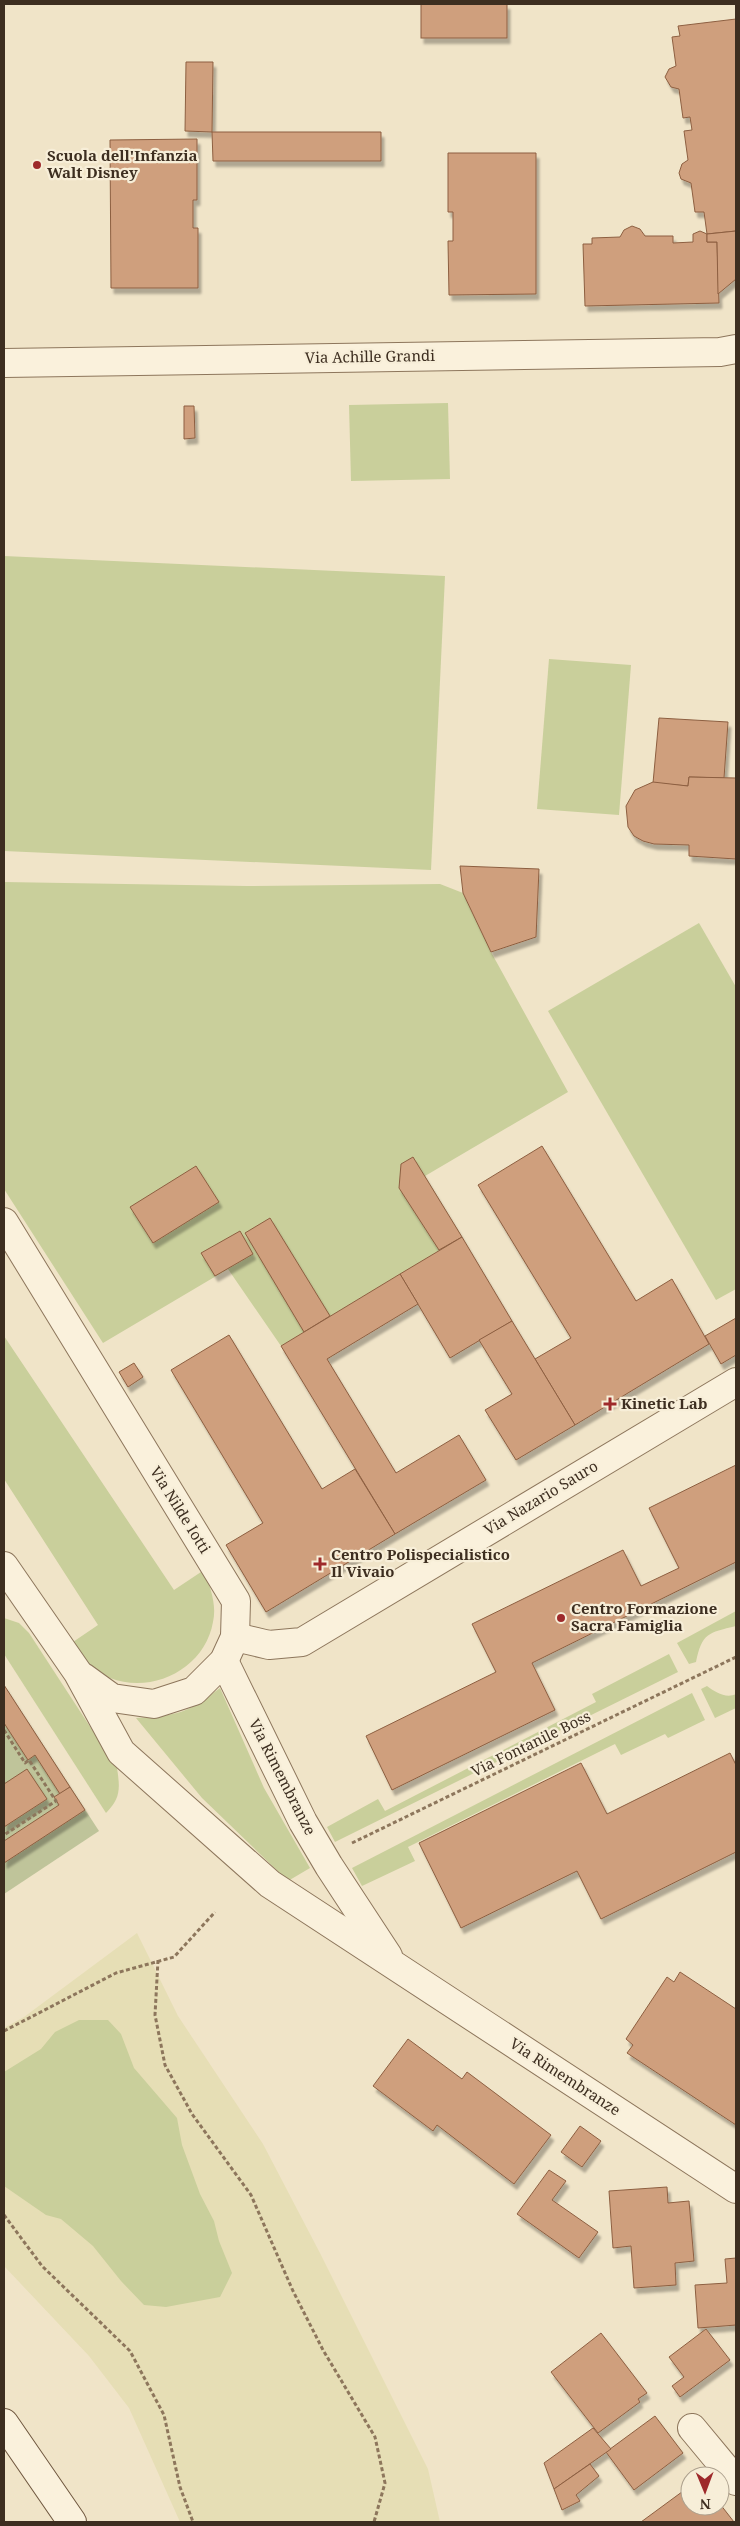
<svg xmlns="http://www.w3.org/2000/svg" width="740" height="2526" font-family="'Noto Serif',serif">
<defs>
<filter id="shadow"><feDropShadow dx="3" dy="5.5" stdDeviation="1" flood-color="#0004"/></filter>
</defs>
<rect width="100%" height="100%" fill="#f0e4c8"/>
<path fill="#e6deb5" d="M137,1933L178,2016L263,2144L321,2255L428,2469L440,2522H180L129,2408L89,2356L4,2266V2028L24,2017Z"/>
<g fill="#c9cf9b">
<path d="M448,403L450,479L351,481L349,405Z"/>
<path d="M4,556L445,576L431,870L4,851Z"/>
<path d="M549,659L631,665L619,815L537,809Z"/>
<path d="M4,882L247,886L440,884L463,893L491,952L568,1092L425,1176L462,1237L281,1346L228,1269L103,1343L4,1189Z"/>
<path d="M699,923L736,987V1289L716,1300L548,1011Z"/>
<path d="M4,1336L174,1590L204,1570C210,1587 217,1604 213,1622C205,1668 153,1695 110,1678C93,1671 81,1657 70,1644L98,1625L4,1479Z"/>
<path d="M736,1611V1626C708,1633 702,1633 696,1662L689,1664L677,1643Z"/>
<path d="M4,1618L19,1623L29,1633L117,1768C120,1788 121,1798 106,1813L4,1654Z"/>
<path d="M669,1654L678,1672L335,1842L327,1827L378,1799L385,1811L596,1702L592,1694Z"/>
<path d="M707,1686C715,1692 726,1699 736,1694V1708L715,1718L701,1689Z"/>
<path d="M220,1688L264,1788L310,1868L288,1881L202,1798L136,1718C179,1715 186,1714 220,1688Z"/>
<path d="M692,1693L705,1720L668,1738L665,1734L621,1755L615,1744L408,1847L415,1861L362,1886L352,1868Z"/>
<path d="M79,2020H108L121,2034L134,2068L177,2118L182,2145L200,2194L214,2221L219,2241L232,2273L220,2297L166,2307L144,2305L121,2281L93,2246L61,2219L46,2215L4,2186V2072L41,2049L55,2032Z"/>
</g>
<path fill="#bfc49a" d="M4,1685L99,1831L4,1894Z"/>
<g fill="#cf9f7d" stroke="#8d5f41" filter="url(#shadow)">
<rect x="421" y="4" width="86" height="34"/>
<path d="M736,19V231L707,234L704,212H695L691,183L681,179L679,173L682,164L688,160L684,131L692,130L690,117L683,118L679,89L671,87L665,77L669,69L676,66L672,37L680,36L678,26Z"/>
<path d="M186,62H213L212,132L185,131Z"/>
<path d="M212,132H381V161H213Z"/>
<path d="M197,139V200H193V228H198V288H111L110,140Z"/>
<path d="M448,153H536V294L449,295L448,241H453V212H448Z"/>
<path d="M632,226L640,229L645,236H673V243L693,242V234L700,231L707,234V242H717L719,303L585,306L583,244H592V238L620,237L624,230Z"/>
<path d="M736,231V279L718,294L717,242H707V234Z"/>
<path d="M184,406H194L195,438L184,439Z"/>
<path d="M659,718L728,722L724,778L689,777L688,786L653,783Z"/>
<path d="M689,777L736,778V859L689,856V845L654,844L643,841L634,836L628,827L626,806L635,790L653,782L688,786Z"/>
<path d="M460,866L539,869L536,937L491,952L463,893Z"/>
<path d="M542,1146L636,1301L672,1279L709,1344L575,1425L535,1359L571,1338L478,1185Z"/>
<path d="M413,1157L462,1237L439,1250L399,1188L401,1164Z"/>
<path d="M196,1166L219,1202L153,1243L130,1207Z"/>
<path d="M270,1218L330,1316L304,1332L245,1233Z"/>
<path d="M240,1231L253,1254L215,1276L201,1253Z"/>
<path d="M462,1237L512,1321L450,1358L400,1274Z"/>
<path d="M400,1274L418,1304L327,1359L396,1473L459,1435L486,1480L395,1534L281,1346Z"/>
<path d="M736,1318V1355L721,1364L705,1336Z"/>
<path d="M512,1321L575,1425L516,1460L485,1410L512,1394L479,1340Z"/>
<path d="M229,1335L322,1489L355,1469L395,1534L266,1612L226,1545L263,1523L171,1370Z"/>
<path d="M134,1363L143,1377L128,1387L119,1372Z"/>
<path d="M736,1465V1562L532,1663L555,1710L392,1790L366,1736L496,1672L472,1624L623,1550L641,1586L679,1568L649,1508Z"/>
<path d="M4,1685L70,1787L60,1794L35,1755L28,1760L4,1723Z"/>
<path d="M730,1753L736,1765V1852L601,1919L577,1871L461,1928L419,1843L581,1763L607,1814Z"/>
<path d="M27,1769L47,1799L4,1827V1784Z"/>
<path d="M70,1787L85,1810L4,1863V1841L59,1805L54,1797Z"/>
<path d="M680,1972L736,2009V2125L627,2053L633,2045L626,2039L667,1977L674,1982Z"/>
<path d="M408,2039L462,2079L467,2072L551,2135L514,2184L437,2125L433,2131L373,2086Z"/>
<path d="M580,2126L601,2141L582,2167L561,2152Z"/>
<path d="M549,2170L566,2181L552,2200L598,2232L579,2258L517,2214Z"/>
<path d="M667,2187L668,2203L689,2201L694,2261L675,2263L676,2285L634,2288L631,2246L613,2248L609,2191Z"/>
<path d="M736,2258V2325L698,2328L695,2285L727,2283L725,2259Z"/>
<path d="M706,2329L730,2360L680,2397L672,2386L684,2377L669,2357Z"/>
<path d="M601,2333L647,2393L638,2399L640,2402L598,2433L551,2372Z"/>
<path d="M655,2416L683,2453L634,2490L606,2452Z"/>
<path d="M593,2428L611,2449L554,2489L544,2463Z"/>
<path d="M590,2464L599,2476L576,2495L580,2501L562,2510L554,2489Z"/>
<path d="M690,2486V2506H720V2504L734,2522H641Z"/>
</g>
<g fill="none" stroke-linecap="round" stroke-linejoin="round">
<g stroke="#8d765c" stroke-width="30">
<g id="street">
<path d="M4,363L720,352L736,349"/>
<path d="M4,1222L236,1601L235,1637L224,1661L194,1691L154,1704L112,1698L83,1677"/>
<path d="M4,1566L78,1673L121,1752L270,1884L736,2189"/>
<path d="M235,1637L269,1645L302,1642L736,1382"/>
<path d="M224,1661L303,1822L329,1866L388,1956"/>
<path d="M692,2428L736,2481"/>
</g>
</g>
<g stroke="#6f573f" stroke-width="30">
<path id="secondary" d="M4,2423L72,2522"/>
</g>
<g stroke="#8d765c" stroke-width="3" stroke-dasharray="4 2.5" stroke-linecap="butt">
<path d="M4,1730L25,1763L29,1760L56,1801L4,1835"/>
<path d="M352,1843L736,1657"/>
<path d="M158,1960L155,2015L165,2065L192,2114L251,2195L293,2291L323,2350L375,2437L385,2483L374,2522"/>
<path d="M4,2031L116,1973L174,1957L215,1912"/>
<path d="M4,2215L42,2266L130,2351L164,2415L180,2487L193,2522"/>
</g>
<use href="#street" stroke="#faf1dc" stroke-width="28"/>
<use href="#secondary" stroke="#faf1dc" stroke-width="28"/>
</g>
<g fill="#9e2a2b" stroke="#f7eed8" stroke-width="2">
<circle cx="37" cy="165" r="5"/>
<path d="M607.5 1396.5h5v5h5v5h-5v5h-5v-5h-5v-5h5z"/>
<path d="M317.5 1556.5h5v5h5v5h-5v5h-5v-5h-5v-5h5z"/>
<circle cx="561" cy="1618" r="5"/>
</g>
<g text-anchor="middle" stroke-width="4.5" stroke-linejoin="round" paint-order="stroke">
<g font-size="15" font-weight="bold" fill="#3d2e20" stroke="#f7eed8" text-anchor="start">
<text x="47" y="161">Scuola dell'Infanzia<tspan x="47" dy="17">Walt Disney</tspan></text>
<text x="621" y="1409">Kinetic Lab</text>
<text x="331" y="1560">Centro Polispecialistico<tspan x="331" dy="17">Il Vivaio</tspan></text>
<text x="571" y="1614">Centro Formazione<tspan x="571" dy="17">Sacra Famiglia</tspan></text>
</g>
<g font-size="15" fill="#3d2e20" stroke="#f7eed8">
<text transform="translate(370 357) rotate(-1)" y="5">Via Achille Grandi</text>
<text transform="translate(541 1498) rotate(-31)" y="5">Via Nazario Sauro</text>
<text transform="translate(180 1510) rotate(58)" y="5">Via Nilde Iotti</text>
<text transform="translate(531 1744) rotate(-26)" y="5">Via Fontanile Boss</text>
<text transform="translate(282 1777) rotate(63)" y="5">Via Rimembranze</text>
<text transform="translate(565 2077) rotate(33)" y="5">Via Rimembranze</text>
</g>
</g>
<rect width="740" height="2526" fill="none" stroke="#3d2e20" stroke-width="10"/>
<g transform="translate(705 2491) rotate(179)"><circle r="24" fill="#f7eed8" stroke="#ada18e"/>
<path d="M0-4L9 19L0 12L-9 19Z" fill="#9e2a2b"/>
<text y="-8" font-size="14" font-weight="bold" text-anchor="middle" fill="#3d2e20">N</text>
</g>
</svg>
